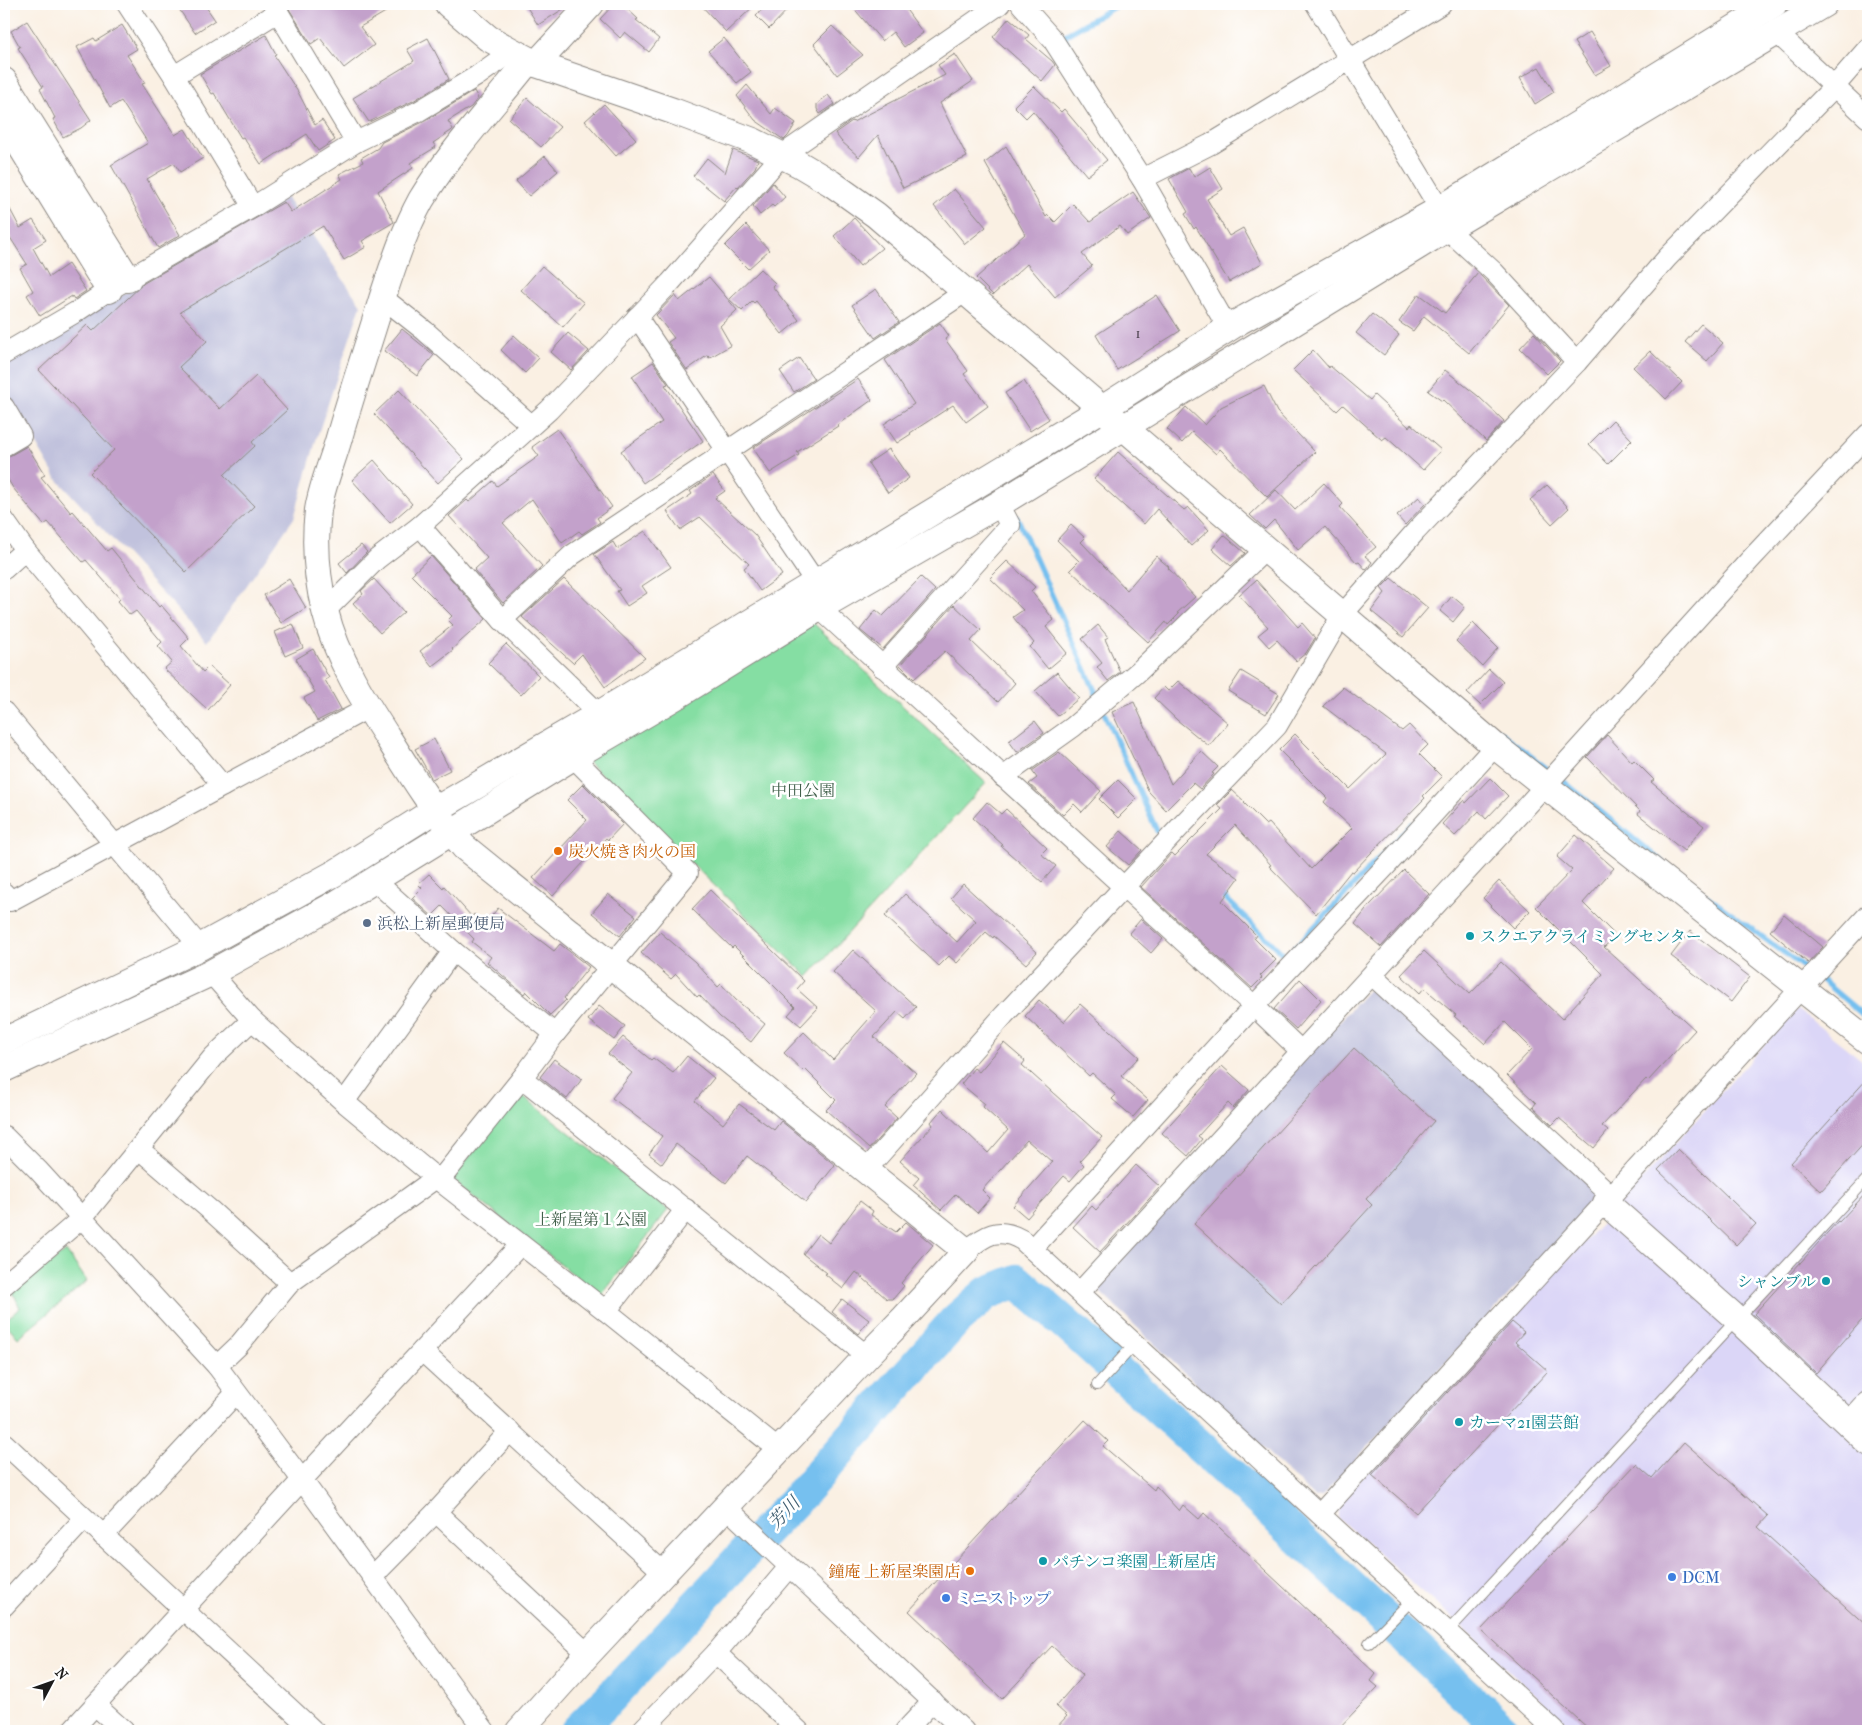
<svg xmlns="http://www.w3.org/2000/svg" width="1872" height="1735" font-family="'IM FELL French Canon','Noto Serif JP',serif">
<rect width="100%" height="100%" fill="#fff"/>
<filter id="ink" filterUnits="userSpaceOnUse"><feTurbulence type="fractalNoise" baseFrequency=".02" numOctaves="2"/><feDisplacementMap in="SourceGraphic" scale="10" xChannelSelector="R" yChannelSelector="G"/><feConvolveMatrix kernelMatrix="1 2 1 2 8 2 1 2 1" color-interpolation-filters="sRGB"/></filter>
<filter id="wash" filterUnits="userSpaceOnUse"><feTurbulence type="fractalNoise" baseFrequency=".0096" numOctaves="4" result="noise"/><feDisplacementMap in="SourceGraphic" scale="20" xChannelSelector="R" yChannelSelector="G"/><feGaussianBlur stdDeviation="1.12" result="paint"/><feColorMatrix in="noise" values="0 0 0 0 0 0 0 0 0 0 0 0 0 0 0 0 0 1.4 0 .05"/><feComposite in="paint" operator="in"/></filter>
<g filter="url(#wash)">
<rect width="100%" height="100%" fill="#faf0e3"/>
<path fill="#dbd6f7" d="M1797,1009L1868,1065V1731H1574L1452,1617L1339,1519V1502L1619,1205Z"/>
<g fill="#c1c2dd">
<path d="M286,197L361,305L317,437L294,518L207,642L56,478L4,388V366Z"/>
<path d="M1374,984L1602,1194L1322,1496L1314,1497L1095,1287Z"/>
</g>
<g fill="#85dea3" stroke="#507d60">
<path d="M811,621L986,783L808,977L584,758Z"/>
<path d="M519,1093L668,1210L601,1296L452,1179Z"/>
<path d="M66,1251L87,1281L18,1338L4,1321L20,1308L13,1292Z"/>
</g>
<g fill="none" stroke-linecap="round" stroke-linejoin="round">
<g stroke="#76c0ef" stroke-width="5.5">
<path d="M1071,51L1064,36L1119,4"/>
<path d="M1017,517L1099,700"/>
<path d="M1102,708L1157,831"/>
<path d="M1493,736L1498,731L1563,781L1663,863"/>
<path d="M1686,881L1824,982L1868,1019"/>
<path d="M1220,893L1286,957L1412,823"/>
</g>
<path stroke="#76c0ef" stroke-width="34" d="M577,1731L611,1697L742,1556L803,1492L955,1321L987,1293L1017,1281L1078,1335L1264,1505L1504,1731"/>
</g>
<g id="blocks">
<g fill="#c3a1cb">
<path d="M188,4H204L215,20L195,33L179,9Z"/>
<path d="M286,4H399L360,27L374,45L344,68L320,38L311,44Z"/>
<path d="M525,4H571L538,25Z"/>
<path d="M614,4H622L638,19L636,20L659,39L649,52L625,32L620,38L600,19Z"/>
<path d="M700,4H756L726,32Z"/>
<path d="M767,4H793L769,29L756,16Z"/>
<path d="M850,4H902L923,33L904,47L893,32L882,41Z"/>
<path d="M1009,18L1029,35L1026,39L1052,61L1055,65L1042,81L993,37Z"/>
<path d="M27,21L91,120L81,128L63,137L53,119L55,118L40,89L43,87L18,48L20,47L11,31Z"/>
<path d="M122,25L137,49L127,55L145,83L142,84L175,135L185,129L203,158L180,172L174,163L147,179L180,235L158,248L111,165L148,143L121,101L110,108L77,47L94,38L96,41Z"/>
<path d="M832,26L863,55L837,75L814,44Z"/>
<path d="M1590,32L1611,66L1595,75L1574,42Z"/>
<path d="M266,35L276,54L274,55L298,92L315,125L322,120L335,140L318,151L307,134L261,164L243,137L241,138L214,93L212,94L200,74Z"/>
<path d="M428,38L449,79L413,101L369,122L353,98L414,61L407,49Z"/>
<path d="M724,38L751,72L737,83L708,51Z"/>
<path d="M955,54L973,81L940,103L967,157L903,188L878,135L859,157L841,141L835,133L852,121L853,122L945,75L938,65Z"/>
<path d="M1539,67L1554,92L1535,104L1520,78Z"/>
<path d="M747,85L771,114L775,108L796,123L788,136L784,140L755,120L737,96Z"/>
<path d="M1034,86L1061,112L1064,109L1107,160L1087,176L1033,111L1026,118L1014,106Z"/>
<path d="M474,91L478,98L471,107L448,121L453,129L451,131L433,143L436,147L410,163L413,168L378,191L394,222L362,241L366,247L344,260L323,226L180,312L207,341L179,367L220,409L256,376L287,410L252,442L255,446L224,475L254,506L186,572L90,473L114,450L39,370L87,325L93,331L144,283L284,202L291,212L342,179L339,174L363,162L361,158L378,148L382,142L425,121Z"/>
<path d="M828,95L835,104L820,114L817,109V104Z"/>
<path d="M527,98L560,127L541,147L509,119Z"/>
<path d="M604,104L636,139L616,156L585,121Z"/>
<path d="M1006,146L1046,217L1048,215L1055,222L1073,204L1090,222L1133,192L1151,218L1127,235L1120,226L1082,254L1092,266L1055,297L1027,264L993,295L976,278L1025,234L985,163Z"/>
<path d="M733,150L758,160L755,168L738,187L737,186L724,201L693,176L707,158L725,173Z"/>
<path d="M545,156L558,171L529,196L516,181Z"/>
<path d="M1210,167L1223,189L1207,199L1229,236L1243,228L1262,263L1229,282L1196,227L1194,229L1185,214L1188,212L1169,179L1189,168L1194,177Z"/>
<path d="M773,183L785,197L774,207L772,205L760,215L753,206Z"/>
<path d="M954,189L986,227L965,244L934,206Z"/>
<path d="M4,198L20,228L33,220L46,240L33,248L49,277L68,264L86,291L74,299L72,296L40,316L27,295L33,291L20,268L27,264L4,228Z"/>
<path d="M854,218L882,248L860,266L834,236Z"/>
<path d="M746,225L769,250L748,269L725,246Z"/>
<path d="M542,266L584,303L563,327L521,290Z"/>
<path d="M760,269L775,283L772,286L799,320L782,334L756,301L754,303L752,301L742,311L729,299Z"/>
<path d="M1478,273L1509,305L1469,353L1424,316L1413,331L1399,322L1419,294L1445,313Z"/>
<path d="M709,277L737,310L720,326L731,345L709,358L708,355L687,370L668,342L674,338L656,315L675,295L679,301Z"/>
<path d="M876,289L899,322L875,338L852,305Z"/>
<path d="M1157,295L1180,331L1117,370L1096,335Z"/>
<path d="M1372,314L1399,335L1384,355L1356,333Z"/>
<path d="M940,323L949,336L945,339L968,371L964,374L988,406L966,422L953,405L910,433L911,434L897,443L884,424L914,404L885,360Z"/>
<path d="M1701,324L1723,343L1707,361L1685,342Z"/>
<path d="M402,329L434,355L417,376L384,351Z"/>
<path d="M568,333L589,351L571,370L551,352Z"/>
<path d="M1534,333L1560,361L1547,374L1520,348Z"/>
<path d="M514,335L539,358L525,373L501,350Z"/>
<path d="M1313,350L1329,368L1330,366L1370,400L1374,395L1409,427L1411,424L1441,450L1423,470L1386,437L1382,440L1343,405L1337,411L1293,370Z"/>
<path d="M1650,351L1682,382L1666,399L1633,367Z"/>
<path d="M799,358L814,379L794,392L780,371Z"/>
<path d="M653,362L668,384L665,385L703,441L643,483L621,451L662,422L632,376Z"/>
<path d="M1445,370L1478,396L1504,421L1486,441L1443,400L1442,401L1428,391Z"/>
<path d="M858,379L872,400L837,425L838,426L797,452L799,455L770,473L753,448Z"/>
<path d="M1024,381L1049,419L1030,431L1005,393Z"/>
<path d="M1264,386L1277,412L1315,452L1267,497L1220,449L1216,454L1192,432L1182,443L1167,429L1186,407L1205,425L1221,407Z"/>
<path d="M399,390L464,459L438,483L374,414Z"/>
<path d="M1613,420L1632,440L1608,464L1589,444Z"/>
<path d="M557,429L612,507L597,518L600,522L582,534L579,531L562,543L532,499L503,523L542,566L503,603L474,570L487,558L449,516L467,500L469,502L493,481L497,486L539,456L532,447Z"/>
<path d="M27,446L45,475L41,477L71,513L73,511L107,551L111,548L159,607L161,605L189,638L181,646L203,672L209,666L230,685L208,710L164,669L172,662L158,646L162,642L136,611L130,615L118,601L120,599L86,560L83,562L48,522L44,525L13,488L4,473V459Z"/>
<path d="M889,449L909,478L888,493L868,463Z"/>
<path d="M1118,452L1184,510L1188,507L1209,530L1191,546L1157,509L1144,524L1094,479Z"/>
<path d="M374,460L412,504L390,523L352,480Z"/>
<path d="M713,475L725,491L715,498L755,535L782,575L760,591L744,568L749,564L700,517L680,530L667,511L692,494L690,491Z"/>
<path d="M1324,483L1343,504L1340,507L1376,547L1365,556L1372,562L1366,570L1359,562L1357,563L1325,527L1298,550L1274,520L1265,529L1250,515L1276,490L1295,510Z"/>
<path d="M1547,485L1569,508L1552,524L1530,500Z"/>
<path d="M1419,497L1425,504L1405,525L1397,516Z"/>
<path d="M1071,525L1085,538L1081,542L1127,590L1156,556L1169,567L1168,568L1195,597L1177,613L1179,614L1168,625L1166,622L1148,642L1070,570L1079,561L1057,540Z"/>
<path d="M645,531L671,567L642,586L647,593L627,606L617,591L620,590L594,554L613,542L617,549Z"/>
<path d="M1224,535L1245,553L1231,566L1212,549Z"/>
<path d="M361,545L367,552L347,573L339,563Z"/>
<path d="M431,556L486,619L452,649L453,650L432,666L420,651L453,625L448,620L452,616L411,575Z"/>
<path d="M1007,561L1035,587L1031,591L1054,620L1046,627L1067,653L1048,669L1030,647L1034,643L1013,617L1023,610L990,578Z"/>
<path d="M921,577L935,590L883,649L860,630L876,610L883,616Z"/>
<path d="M1391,578L1428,608L1403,637L1371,611L1385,593L1381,588Z"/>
<path d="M289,579L306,608L281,623L264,595Z"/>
<path d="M374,579L404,612L380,633L353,603L363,594L361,591Z"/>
<path d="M564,579L645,658L605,687L582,654L573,663L522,617Z"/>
<path d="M1256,580L1298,627L1302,623L1315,638L1306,653L1296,661L1277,640L1269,647L1258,635L1268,627L1239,595Z"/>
<path d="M1452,596L1465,607L1453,622L1440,611Z"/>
<path d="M954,605L981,630L971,641L1015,683L998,702L945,651L914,679L900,665Z"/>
<path d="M1473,623L1498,648L1482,666L1456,641Z"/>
<path d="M293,624L303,648L285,656L275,632Z"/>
<path d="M1098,625L1108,637L1105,639L1120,672L1108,681L1097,667L1102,663L1082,639Z"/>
<path d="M506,644L539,676L521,695L488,663Z"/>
<path d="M313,649L329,678L325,680L341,709L317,721L304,698L315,692L296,659Z"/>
<path d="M1489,669L1503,682L1480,705L1467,693Z"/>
<path d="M1241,671L1279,694L1266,714L1228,691Z"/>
<path d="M1057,672L1079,698L1058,716L1035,691Z"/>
<path d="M1178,681L1228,723L1209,746L1177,720L1154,698L1164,687L1168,691Z"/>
<path d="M1343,687L1402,731L1409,725L1428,745L1419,754L1442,777L1423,796L1425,798L1370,854L1353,872L1351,871L1316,914L1269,866L1271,865L1235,825L1206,854L1239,878L1222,901L1256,935L1254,938L1276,960L1260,976L1262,978L1252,988L1141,887L1172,853L1175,856L1222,809L1217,805L1232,790L1245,802L1244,803L1266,825L1269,823L1311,869L1352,828L1324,802L1327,798L1279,750L1295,734L1350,789L1386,754L1323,706Z"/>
<path d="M1134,702L1171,784L1201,751L1218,767L1212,773L1214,774L1200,789L1193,783L1166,810L1149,792L1112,712Z"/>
<path d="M1035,721L1044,733L1017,752L1009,741Z"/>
<path d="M1607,735L1632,762L1634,760L1654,780L1651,782L1704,826L1684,851L1638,814L1640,811L1587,757Z"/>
<path d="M434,739L450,770L432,779L415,749Z"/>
<path d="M1059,752L1101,791L1082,812L1074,804L1063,815L1029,784L1037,778L1032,771Z"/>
<path d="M1490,778L1508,796L1486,819L1479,811L1455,836L1442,824L1464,800L1466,803Z"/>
<path d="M1118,780L1137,799L1118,818L1099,799Z"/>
<path d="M583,784L623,824L608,840L606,838L553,896L533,878L587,820L567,800Z"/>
<path d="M987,802L1001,814L1006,809L1047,848L1041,854L1056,866L1042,882L1001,846L1003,845L973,818Z"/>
<path d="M1121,831L1142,850L1128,865L1107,847Z"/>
<path d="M1576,835L1614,868L1583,903L1616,936L1604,947L1695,1030L1648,1081L1646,1079L1602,1126L1608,1131L1594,1148L1559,1118L1552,1125L1533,1107L1536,1103L1507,1075L1532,1049L1505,1022L1485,1044L1454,1016L1456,1015L1424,988L1420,993L1401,975L1424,951L1470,994L1501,962L1562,1019L1603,974L1536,907L1572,870L1557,857Z"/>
<path d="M1404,870L1429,894L1381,947L1355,924L1369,906Z"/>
<path d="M429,874L443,888L444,886L472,917L474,914L485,924L498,908L554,951L560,944L589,967L564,998L566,1000L550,1015L526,991L524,994L487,962L491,957L472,942L474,939L442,906L432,916L412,898L422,888L418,884Z"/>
<path d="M1499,881L1530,911L1513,928L1483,898Z"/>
<path d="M963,884L1037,952L1026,964L994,936L993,938L986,932L957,963L949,956L939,966L885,916L905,894L957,942L976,921L951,898Z"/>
<path d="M710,890L804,981L797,989L818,1008L801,1026L788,1015L795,1007L734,946L732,948L692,909Z"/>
<path d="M608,894L636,916L620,936L592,913Z"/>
<path d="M1784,914L1823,947L1808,963L1770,931Z"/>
<path d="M1141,919L1163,939L1151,953L1129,933Z"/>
<path d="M1690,931L1750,977L1731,1002L1671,956Z"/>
<path d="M660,932L695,962L718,987L721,984L736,1000L765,1024L751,1042L720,1017L699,995L697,997L676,974L671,979L641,953Z"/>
<path d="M853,950L916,1007L905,1019L897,1012L874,1037L916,1073L885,1107L897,1118L869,1149L826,1110L836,1100L805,1069L803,1071L784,1053L804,1032L833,1060L876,1011L833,972Z"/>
<path d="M1300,979L1321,1000L1296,1029L1274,1009Z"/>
<path d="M1039,1000L1064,1022L1080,1004L1139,1057L1121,1076L1148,1100L1133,1117L1112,1099L1116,1095L1092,1073L1089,1076L1025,1016Z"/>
<path d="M599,1006L625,1026L614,1040L588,1020Z"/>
<path d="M623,1037L651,1060L653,1058L673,1073L687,1056L714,1078L695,1101L723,1124L739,1104L774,1130L781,1121L835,1165L806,1202L747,1156L726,1183L676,1144L662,1164L649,1154L662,1136L612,1098L632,1073L608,1054Z"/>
<path d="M1004,1043L1025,1061L1022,1065L1102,1137L1080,1161L1084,1165L1070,1181L1064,1176L1027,1218L1013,1206L1052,1162L1027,1140L982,1190L990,1198L977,1213L956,1194L941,1210L913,1185L919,1178L900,1161L933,1125L931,1122L942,1109L988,1153L1008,1130L983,1107L985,1104L961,1084L974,1068L979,1072Z"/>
<path d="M1354,1048L1434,1121L1366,1199L1372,1205L1281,1304L1194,1224Z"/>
<path d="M554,1059L582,1079L567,1099L540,1077Z"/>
<path d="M1222,1066L1249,1090L1233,1108L1228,1103L1198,1136L1202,1139L1188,1156L1162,1133Z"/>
<path d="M1868,1078V1139L1821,1191L1791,1163Z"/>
<path d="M1678,1149L1756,1224L1736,1245L1658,1170Z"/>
<path d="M1136,1165L1160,1187L1100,1252L1073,1227L1092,1206L1096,1210Z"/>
<path d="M1868,1191V1313L1816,1373L1754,1314L1838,1221L1839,1222Z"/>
<path d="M860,1201L873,1211L871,1215L896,1232L906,1222L933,1245L901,1283L904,1286L893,1299H887L856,1272L843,1289L825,1274L827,1273L803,1254L818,1234L829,1243Z"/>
<path d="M842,1299L869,1320L858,1334L832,1312Z"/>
<path d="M1512,1322L1524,1332L1515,1342L1548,1371L1416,1513L1372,1475Z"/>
<path d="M1085,1420L1108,1441L1103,1446L1154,1490L1156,1486L1179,1511L1183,1505L1199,1519L1204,1513L1376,1674L1371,1681L1378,1687L1336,1731H1053L1067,1716L1056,1706L1083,1675L1052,1646L1002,1699L909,1611Z"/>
<path d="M1684,1442L1768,1516L1758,1527L1868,1627V1731H1591L1481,1630L1636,1464L1652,1478Z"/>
</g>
</g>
</g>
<g filter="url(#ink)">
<use href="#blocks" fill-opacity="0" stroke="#8b8680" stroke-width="1"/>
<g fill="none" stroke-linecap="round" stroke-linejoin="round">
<g stroke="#8b8680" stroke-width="12">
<g id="service">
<path d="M1097,1385L1135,1344"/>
<path d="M1448,1631L1868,1178"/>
<path d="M1369,1643L1413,1599"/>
</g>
</g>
<g stroke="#8b8680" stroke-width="22">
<g id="minor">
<path d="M127,4L174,76L253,207"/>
<path d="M1021,4L1053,40L1142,179L1228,328"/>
<path d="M1316,4L1440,209"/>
<path d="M1776,32L1868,118"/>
<path d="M174,76L278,12L356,142"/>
<path d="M1142,179L1211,144L1441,4"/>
<path d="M1447,229L1494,272L1577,362"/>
<path d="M383,298L425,331L531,425"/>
<path d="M637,317L816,583"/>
<path d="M4,354L76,312L109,290L253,207L356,142L419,111L477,76L512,51"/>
<path d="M4,407L21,436L4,446"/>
<path d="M4,520L25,550L223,786L368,708"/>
<path d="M420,526L502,620L599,714"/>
<path d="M4,569L25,550"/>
<path d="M819,608L1254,1006L1301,1051"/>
<path d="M325,611L377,559L420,526L549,410L670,283L782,155L1000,4"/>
<path d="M502,620L572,555L965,292"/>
<path d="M882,667L1010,525L999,504"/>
<path d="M4,712L200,947"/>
<path d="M1003,777L1073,727L1139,671L1265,550"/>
<path d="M374,880L453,951L555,1034"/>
<path d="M4,893L10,901L223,786"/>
<path d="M1372,975L1612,1196"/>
<path d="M252,1020L344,1102L436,1178L606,1311L779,1450"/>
<path d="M522,1078L867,1356"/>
<path d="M344,1102L453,951"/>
<path d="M4,1136L38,1170L217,1366L302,1480L71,1731"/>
<path d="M139,1149L210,1210L290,1283"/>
<path d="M866,1170L1004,1015L1180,827L1277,726L1342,615L1416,531L1577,362L1667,258L1834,87L1868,48"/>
<path d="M440,1180L522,1078L555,1034L688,873L573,757"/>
<path d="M1032,1249L1254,1006L1387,865L1495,746"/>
<path d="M966,1251C985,1235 998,1226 1022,1240L1555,1731"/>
<path d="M4,1285L82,1218L213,1057L252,1020L211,973"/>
<path d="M1080,1292L1545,786L1749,561L1868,434"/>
<path d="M606,1311L686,1209"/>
<path d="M422,1351L664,1573"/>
<path d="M217,1366L238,1346L290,1283L436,1178"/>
<path d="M4,1443L314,1731"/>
<path d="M726,1507L964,1731"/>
<path d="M436,1512L588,1654"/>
<path d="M1320,1514L1868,915"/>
<path d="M103,1536L236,1393"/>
<path d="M373,1576L436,1512L510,1431"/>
<path d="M4,1606L84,1519"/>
<path d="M716,1653L799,1731"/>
<path d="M95,1705L124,1731"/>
<path d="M485,1731L302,1480L520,1245"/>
<path d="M641,1731L716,1653L789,1567"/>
<path d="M905,1731L933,1701"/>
</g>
</g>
<g stroke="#8b8680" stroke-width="28">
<g id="tertiary">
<path d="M448,4L488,38L536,64L673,111L753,141L799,164L831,183L876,215L1495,746L1868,1041"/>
<path d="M536,64L591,4"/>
<path d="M4,81L128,279"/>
<path d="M4,119L109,290"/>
<path d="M4,1041L200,947L335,873L435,810L599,714L1102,409L1240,321L1440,209L1774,4"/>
<path d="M4,1069L211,973L334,905L573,757L680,694L819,608L999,504L1425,242L1824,4"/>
<path d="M1606,1203L1737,1319L1868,1442"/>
<path d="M1850,1425L1868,1405"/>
<path d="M519,1731L588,1654L867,1356L904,1318L966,1251L464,847C436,814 413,778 390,741C364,701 337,659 325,611C317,579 314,544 318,510C322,485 332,463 339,438C352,392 368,345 382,299C393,266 404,231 421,200C451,150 493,106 529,60"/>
</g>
</g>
<use href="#service" stroke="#fff" stroke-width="10"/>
<use href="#minor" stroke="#fff" stroke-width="20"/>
<use href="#tertiary" stroke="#fff" stroke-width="26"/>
</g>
</g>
<g fill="#e8710a" stroke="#fff" stroke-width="2">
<circle cx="558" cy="851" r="5"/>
<circle cx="970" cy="1571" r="5"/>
</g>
<circle fill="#5c6f8a" stroke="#fff" stroke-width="2" cx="367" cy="923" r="5"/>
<g fill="#0f9aa8" stroke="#fff" stroke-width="2">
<circle cx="1470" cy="936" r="5"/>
<circle cx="1826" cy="1281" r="5"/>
<circle cx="1459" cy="1422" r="5"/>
<circle cx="1043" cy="1561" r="5"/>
</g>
<g fill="#3f7fe0" stroke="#fff" stroke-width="2">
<circle cx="1672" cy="1577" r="5"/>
<circle cx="946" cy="1598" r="5"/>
</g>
<g text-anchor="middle" stroke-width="5" stroke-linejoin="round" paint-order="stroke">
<g font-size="14" fill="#463d48">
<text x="1138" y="338">1</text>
</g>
<g font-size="16" fill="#41604b" stroke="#fff">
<text x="803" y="796">中田公園</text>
<text x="591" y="1225">上新屋第１公園</text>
</g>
<g font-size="16" fill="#c56008" stroke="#fff" text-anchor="start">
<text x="568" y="857">炭火焼き肉火の国</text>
<text x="960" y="1577" text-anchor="end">鐘庵 上新屋楽園店</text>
</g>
<g font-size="16" fill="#4e5e75" stroke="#fff" text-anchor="start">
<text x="377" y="929">浜松上新屋郵便局</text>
</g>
<g font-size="16" fill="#0d838f" stroke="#fff" text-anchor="start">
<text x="1480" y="942">スクエアクライミングセンター</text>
<text x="1816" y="1287" text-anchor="end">シャンブル</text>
<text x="1469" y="1428">カーマ21園芸館</text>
<text x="1053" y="1567">パチンコ楽園 上新屋店</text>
</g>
<g font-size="16" fill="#366cbe" stroke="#fff" text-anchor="start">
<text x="1682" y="1583">DCM</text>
<text x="956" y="1604">ミニストップ</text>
</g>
<g font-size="18" font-style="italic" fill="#405e70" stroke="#fff">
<text transform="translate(784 1513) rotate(-47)" y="6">芳川</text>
</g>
</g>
<rect width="1872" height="1735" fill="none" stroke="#fff" stroke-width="20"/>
<g transform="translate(52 1682) rotate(49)" stroke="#ffffff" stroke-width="4" paint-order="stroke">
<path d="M0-4L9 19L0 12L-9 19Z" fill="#1c1c1c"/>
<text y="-8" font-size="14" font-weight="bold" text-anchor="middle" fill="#1c1c1c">N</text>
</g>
</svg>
